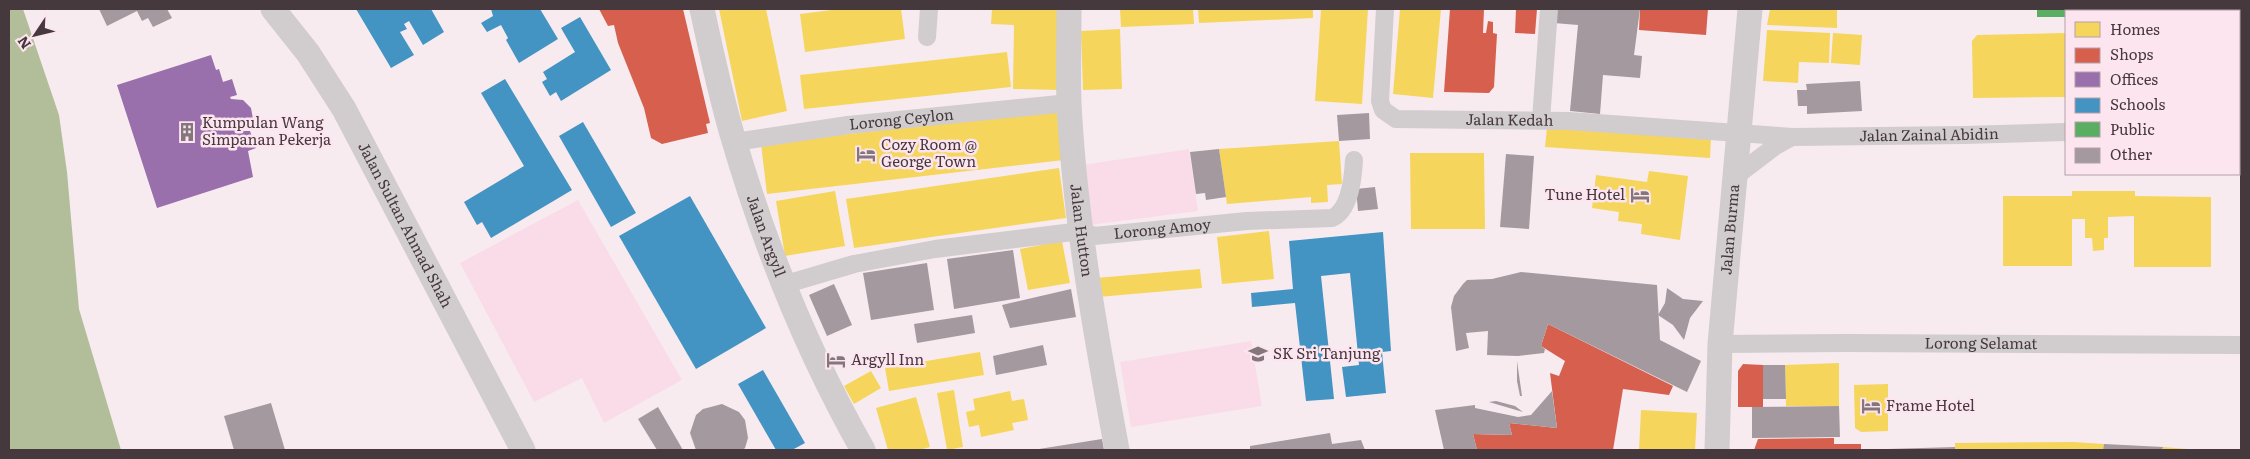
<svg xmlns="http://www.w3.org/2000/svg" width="2250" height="459" font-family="Literata,serif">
<rect width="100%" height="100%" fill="#f7ebf0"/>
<g fill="#f9dce8">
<path d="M1189,149L1198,211L1090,225L1082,165Z"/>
<path d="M578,200L682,380L604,423L582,378L534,402L460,263Z"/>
<path d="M1251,341L1262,406L1131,427L1120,362Z"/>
</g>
<path fill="#b2be9a" d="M9,9H23L59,115L67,172L79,309L121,450H9Z"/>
<g fill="#f6d55c">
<path d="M719,9H766L787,111L742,121Z"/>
<path d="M839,9H901L905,39L805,52L800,14Z"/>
<path d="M992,9H1062L1061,90L1013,89L1014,25L991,24Z"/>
<path d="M1120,9H1193L1194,24L1121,27Z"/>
<path d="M1198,9H1313V18L1199,23Z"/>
<path d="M1321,9H1368L1362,104L1315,101Z"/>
<path d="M1400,9H1441L1433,98L1393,94Z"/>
<path d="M1770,9H1837V28L1767,25Z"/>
<path d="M1120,29L1122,89L1083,90L1081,31Z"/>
<path d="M1767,30L1830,33L1829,63L1799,62L1798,83L1763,81Z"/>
<path d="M1833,33L1862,35L1860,65L1831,63Z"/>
<path d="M2066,33V97L1973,98L1972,41L1977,35Z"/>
<path d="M1007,52L1011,87L804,109L800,75Z"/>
<path d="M1058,110L1064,160L767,194L761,144Z"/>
<path d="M1547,128L1711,138L1710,158L1545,147Z"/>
<path d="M1339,141L1342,184L1327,185L1328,202L1311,203V197L1227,204L1219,149Z"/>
<path d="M1410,153H1484L1485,229H1411Z"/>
<path d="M1059,168L1066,218L854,248L846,199Z"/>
<path d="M1649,171L1688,176L1680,240L1641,234L1642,224L1618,221L1619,212L1592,208L1596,175L1647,182Z"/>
<path d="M835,191L845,246L785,256L776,201Z"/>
<path d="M2072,191H2135V196L2211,197V267H2134V216L2108,217V238H2104V250L2093,251L2092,238H2085V219H2072V266H2003V196H2072Z"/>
<path d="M1269,231L1274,279L1222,284L1217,237Z"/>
<path d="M1062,241L1070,283L1028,290L1020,249Z"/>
<path d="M1200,269L1202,288L1098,297L1096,278Z"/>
<path d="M980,352L984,375L889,391L885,368Z"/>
<path d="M1839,363V406H1786L1785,365Z"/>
<path d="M871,371L881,388L854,404L844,386Z"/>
<path d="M1888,384V431L1861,432L1855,428L1854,385Z"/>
<path d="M954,390L963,447L947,450L937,393Z"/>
<path d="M1010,391L1012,401L1024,399L1028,420L1012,423L1014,430L981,437L979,425L969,427L966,412L975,410L973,399Z"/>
<path d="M916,397L930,447L919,450H888L876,408Z"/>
<path d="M1641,410L1697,413L1695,450H1639Z"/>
<path d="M2073,442L2104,444L2103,450H1955V443Z"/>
<path d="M2163,447L2188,449V450H2162Z"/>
</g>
<g fill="#d6604d">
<path d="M599,9H683L710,123L706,124L708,133L662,144L651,138L644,108L618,43L614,25L608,26Z"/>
<path d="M1450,9H1484L1483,33H1486L1488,21L1493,22V33L1497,34L1494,87L1489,93L1444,92Z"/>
<path d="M1516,9H1537L1535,34L1515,33Z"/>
<path d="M1640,9H1708L1706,35L1639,30Z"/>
<path d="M1548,324L1673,386L1669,395L1623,389L1613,450H1477L1473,434L1512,435L1509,423L1557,428L1550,373L1559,376L1565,361L1541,346Z"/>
<path d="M1743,364L1763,365V407H1738V371Z"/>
<path d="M1834,438V444H1861V450H1754L1758,439Z"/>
</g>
<path fill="#9970ab" d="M211,55L216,70L219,69L223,82L232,79L237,95L230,97L231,99L243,100L251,108L253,119L250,124L242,131H250L256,148L248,151L253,177L157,208L117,85Z"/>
<g fill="#4393c3">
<path d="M356,9H431L444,32L423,45L409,21L404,24L407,29L400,32L414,55L391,68Z"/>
<path d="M491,9H540L558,39L519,63L506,40L508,38L501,25L487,32L481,23L493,16Z"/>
<path d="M580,17L611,70L561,101L556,92L550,96L542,82L547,79L543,72L575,52L561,28Z"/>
<path d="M505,79L572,190L491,238L482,222L477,225L464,202L524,166L481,93Z"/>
<path d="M583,122L636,213L611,227L559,136Z"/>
<path d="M690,196L766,328L696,369L619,236Z"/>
<path d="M1383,232L1391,351L1382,352L1386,393L1346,397L1342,367L1359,365L1350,273L1321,276L1334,399L1306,401L1295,303L1252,307L1251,293L1293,289L1289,241Z"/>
<path d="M763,370L805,443L792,450H776L738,384Z"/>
</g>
<g fill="#5aae61">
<path d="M2037,9H2169V11H2066V17H2037Z"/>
<rect x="2170" y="9" width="54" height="2"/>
</g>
<g fill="#a3999e">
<path d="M99,9H167L172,18L153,27L148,18L142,21L137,11L107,26Z"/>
<path d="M1556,9H1640L1634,55L1642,56L1640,78L1603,75L1600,114L1570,111L1578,25L1554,23Z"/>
<path d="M1860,81L1862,111L1807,114V106H1798L1797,90H1807L1806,84Z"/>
<path d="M1369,113L1370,139L1339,141L1337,115Z"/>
<path d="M1219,149L1226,197L1206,200L1205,193L1196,194L1190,152Z"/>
<path d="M1506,154L1534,156L1529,229L1500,227Z"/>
<path d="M1375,187L1378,209L1358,211L1356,189Z"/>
<path d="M1013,250L1020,298L954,309L947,259Z"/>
<path d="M927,263L934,310L871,320L863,273Z"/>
<path d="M1521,272L1657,285L1660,340L1701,361L1687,392L1548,324L1541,346L1545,349L1544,353L1518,356L1487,355L1488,331L1466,333L1469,348L1456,351L1451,307L1454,296L1463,284L1467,280L1492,279Z"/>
<path d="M834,284L852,325L827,336L809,295Z"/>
<path d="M1667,288L1683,299L1703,301L1690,318L1684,340L1673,325L1658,315L1665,303Z"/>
<path d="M1071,289L1076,317L1010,328L1002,305Z"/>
<path d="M972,315L975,333L917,343L914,324Z"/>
<path d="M1043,345L1047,365L996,375L993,356Z"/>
<path d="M1517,361L1522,396H1520L1517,381Z"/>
<path d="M1763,365H1785L1786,399H1763Z"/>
<path d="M1552,391L1557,428L1509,423L1512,435L1473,434L1477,450H1444L1435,410L1475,405V408L1518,417L1531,415Z"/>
<path d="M1496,401L1515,406L1523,412L1489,402Z"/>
<path d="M271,403L285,450H234L224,416Z"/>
<path d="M722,404L739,412L745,420L748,438L745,448L743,450H696L690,433L696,415L703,409Z"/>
<path d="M1839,406L1840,437L1752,438V407Z"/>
<path d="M658,407L683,450H657L638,419Z"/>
<path d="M1330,433L1332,444L1361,440L1365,450H1250V446Z"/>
<path d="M1102,439L1104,450H1039V449Z"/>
<path d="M2104,444L2163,447L2162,450H2103Z"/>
<path d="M1955,447V450H1887V449Z"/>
</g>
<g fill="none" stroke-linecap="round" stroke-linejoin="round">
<g stroke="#d1ccce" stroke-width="18">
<path id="s1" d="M1385,9L1380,101L1383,110L1396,119L1569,121L1793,137L1964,135L2066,132"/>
<path d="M927,37L929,9"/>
<path d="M1541,120L1549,9"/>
<path d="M2239,133H2241"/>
<path id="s2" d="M735,142L848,125L1069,103"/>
<path d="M1736,176L1774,147L1792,137"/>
<path id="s3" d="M783,285L854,264L935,249L1081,231L1094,236L1247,221L1332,218C1350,210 1353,178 1354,160"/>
<path id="s4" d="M1720,344L1846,343L2241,345"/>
</g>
<g stroke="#d1ccce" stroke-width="25">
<path id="s5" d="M273,9L308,53L344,109L523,450"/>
<path id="s6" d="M702,9C711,51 720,93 732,134C764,244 807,351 863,450"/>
<path id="s7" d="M1069,9C1069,40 1068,72 1069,104C1075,220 1096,336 1117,450"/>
<path id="s8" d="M1717,450L1720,344L1750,9"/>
</g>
</g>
<defs>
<g id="building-bare" transform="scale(1.5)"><path d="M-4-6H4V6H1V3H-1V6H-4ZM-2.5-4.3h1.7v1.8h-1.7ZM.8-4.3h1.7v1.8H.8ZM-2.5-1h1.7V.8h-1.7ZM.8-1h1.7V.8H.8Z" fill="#83777c" stroke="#fde5ef" stroke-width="2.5" paint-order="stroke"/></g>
<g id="hotel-bare" transform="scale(1.5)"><path d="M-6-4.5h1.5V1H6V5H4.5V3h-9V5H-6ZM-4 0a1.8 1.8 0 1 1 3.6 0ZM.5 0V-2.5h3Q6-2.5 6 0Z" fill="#83777c" stroke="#fde5ef" stroke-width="2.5" paint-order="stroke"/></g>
<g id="school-bare" transform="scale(1.5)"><path d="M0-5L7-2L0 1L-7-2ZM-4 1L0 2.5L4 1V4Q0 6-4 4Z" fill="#83777c" stroke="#fde5ef" stroke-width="2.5" paint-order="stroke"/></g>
</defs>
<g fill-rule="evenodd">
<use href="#building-bare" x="187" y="132"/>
<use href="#hotel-bare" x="866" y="154"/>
<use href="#hotel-bare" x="1640" y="195"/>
<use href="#school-bare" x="1258" y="354"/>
<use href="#hotel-bare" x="836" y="360"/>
<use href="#hotel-bare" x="1871" y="406"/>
</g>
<g text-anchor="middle" stroke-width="5" stroke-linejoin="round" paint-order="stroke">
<g font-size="15" fill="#45393e" stroke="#fde5ef">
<text dy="5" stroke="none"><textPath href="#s2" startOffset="168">Lorong Ceylon</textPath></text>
<text dy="5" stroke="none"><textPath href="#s1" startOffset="231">Jalan Kedah</textPath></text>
<text dy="5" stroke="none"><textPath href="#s1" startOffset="651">Jalan Zainal Abidin</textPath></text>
<text dy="5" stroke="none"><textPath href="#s5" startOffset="254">Jalan Sultan Ahmad Shah</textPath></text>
<text dy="5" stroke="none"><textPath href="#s8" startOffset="221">Jalan Burma</textPath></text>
<text dy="5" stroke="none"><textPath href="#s3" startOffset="386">Lorong Amoy</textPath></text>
<text dy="5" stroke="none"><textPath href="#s7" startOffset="222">Jalan Hutton</textPath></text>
<text dy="5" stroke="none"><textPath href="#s6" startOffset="236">Jalan Argyll</textPath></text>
<text dy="5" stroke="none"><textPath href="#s4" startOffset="261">Lorong Selamat</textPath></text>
</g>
<g font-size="15" fill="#45393e" stroke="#fde5ef" text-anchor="start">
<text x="202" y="128">Kumpulan Wang<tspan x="202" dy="17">Simpanan Pekerja</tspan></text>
<text x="881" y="150">Cozy Room @<tspan x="881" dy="17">George Town</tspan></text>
<text x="1625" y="200" text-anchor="end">Tune Hotel</text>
<text x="1273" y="359">SK Sri Tanjung</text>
<text x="851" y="365">Argyll Inn</text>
<text x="1886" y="411">Frame Hotel</text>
</g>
</g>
<rect width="2250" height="459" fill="none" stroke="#45393e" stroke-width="20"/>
<rect x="2065" y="10" width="175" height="165" fill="#fde5ef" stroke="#b3a0a8"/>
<rect x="2075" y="22" width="25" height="15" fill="#f6d55c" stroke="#b3a0a8"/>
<text x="2110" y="35" font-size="15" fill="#45393e">Homes</text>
<rect x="2075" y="48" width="25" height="15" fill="#d6604d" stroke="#b3a0a8"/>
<text x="2110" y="60" font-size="15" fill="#45393e">Shops</text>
<rect x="2075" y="72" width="25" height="15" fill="#9970ab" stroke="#b3a0a8"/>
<text x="2110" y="85" font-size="15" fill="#45393e">Offices</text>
<rect x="2075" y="98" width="25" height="15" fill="#4393c3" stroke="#b3a0a8"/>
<text x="2110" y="110" font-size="15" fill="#45393e">Schools</text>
<rect x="2075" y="122" width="25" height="15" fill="#5aae61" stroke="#b3a0a8"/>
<text x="2110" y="135" font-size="15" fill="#45393e">Public</text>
<rect x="2075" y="148" width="25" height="15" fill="#a3999e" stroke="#b3a0a8"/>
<text x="2110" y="160" font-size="15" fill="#45393e">Other</text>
<g transform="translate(35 35) rotate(235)" stroke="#fde5ef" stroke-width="4" paint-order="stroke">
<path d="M0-4L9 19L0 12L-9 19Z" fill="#45393e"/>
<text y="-8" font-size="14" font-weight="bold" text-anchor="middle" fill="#45393e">N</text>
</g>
</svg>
